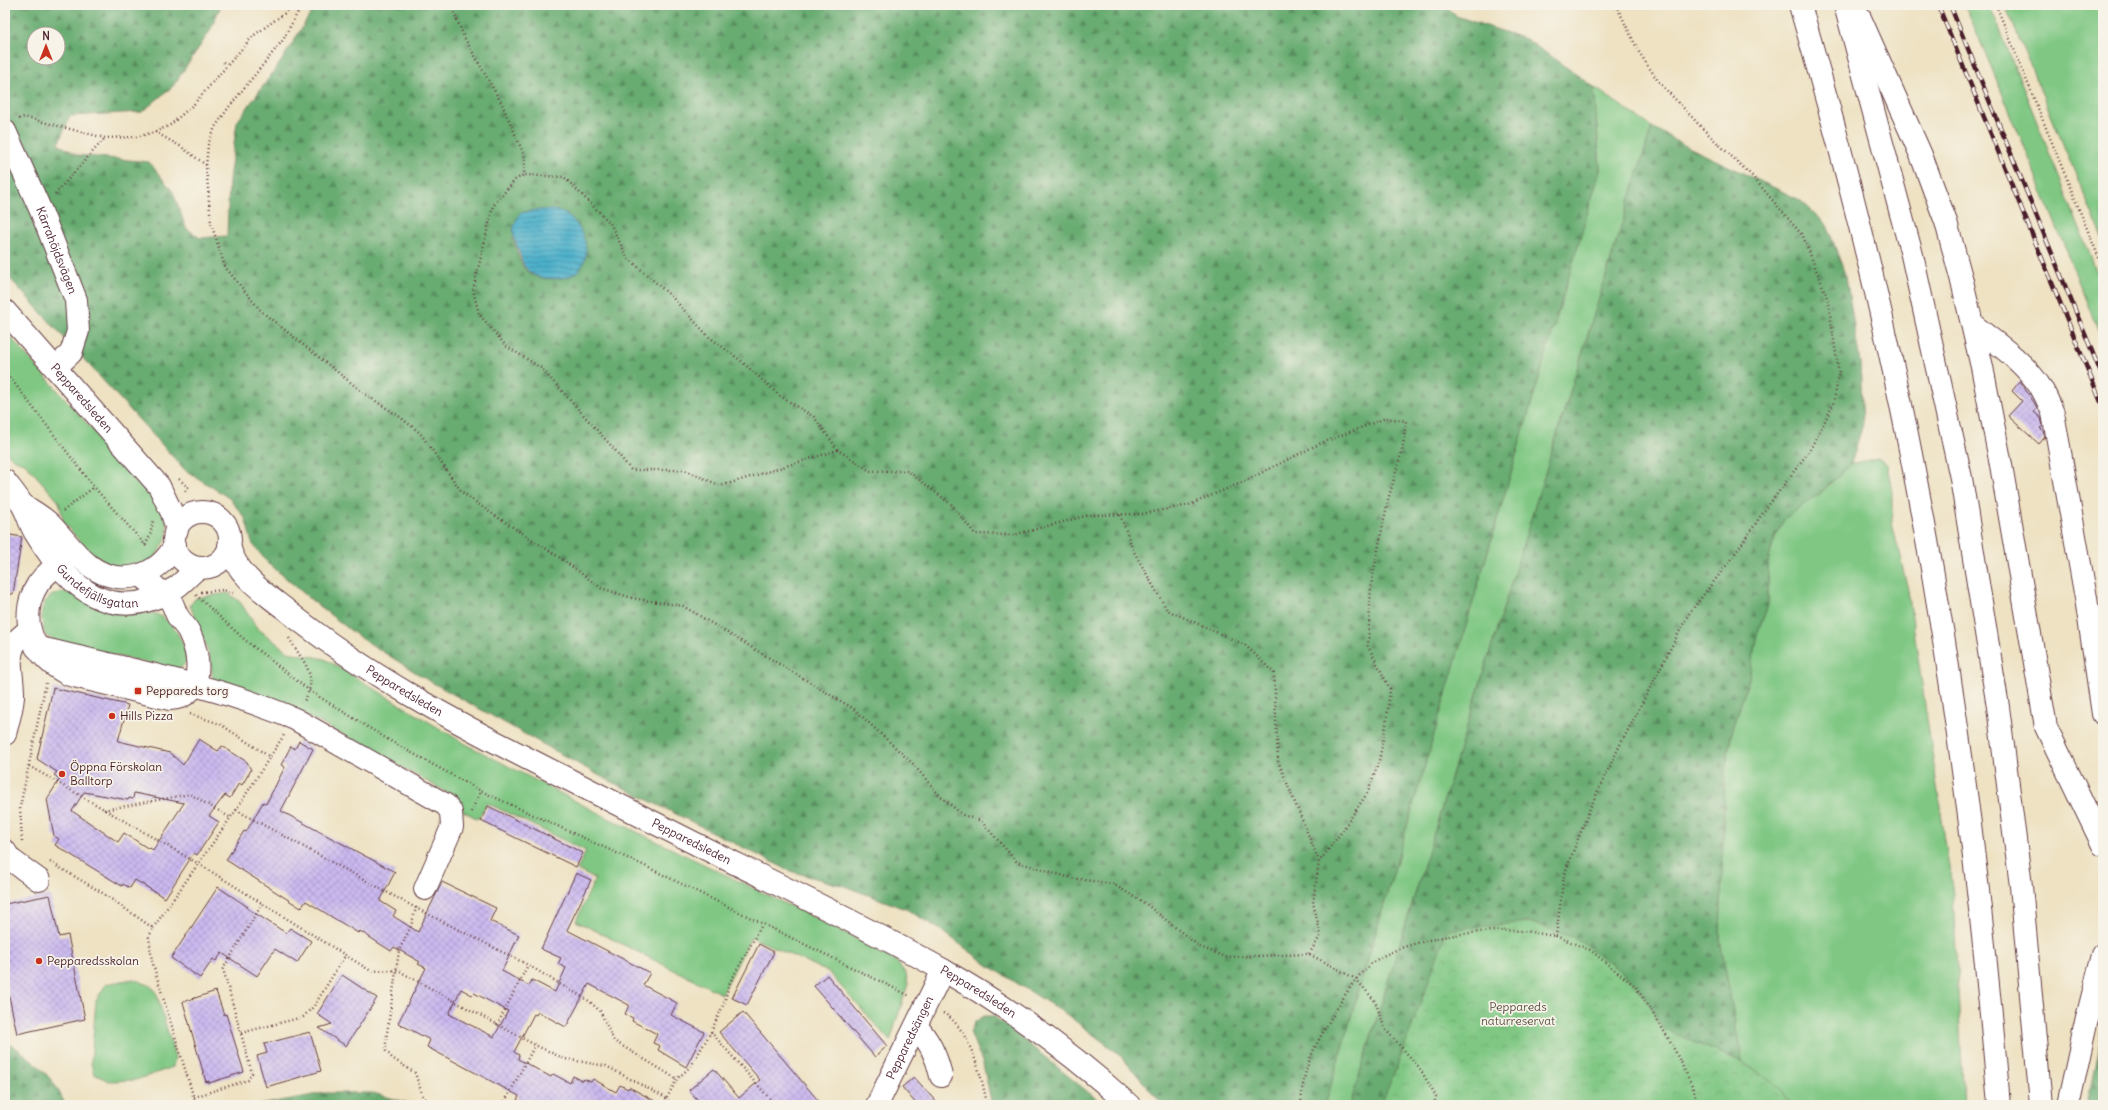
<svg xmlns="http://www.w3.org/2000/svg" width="2108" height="1110" font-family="Delius,sans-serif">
<defs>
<pattern id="forest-firs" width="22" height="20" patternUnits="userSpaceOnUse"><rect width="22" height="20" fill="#67ac71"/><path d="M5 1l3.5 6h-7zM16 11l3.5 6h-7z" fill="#578b5d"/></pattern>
<pattern id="park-crowns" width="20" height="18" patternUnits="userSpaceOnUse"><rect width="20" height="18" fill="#7fc783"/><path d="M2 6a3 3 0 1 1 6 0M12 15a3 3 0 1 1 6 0" fill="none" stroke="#6faa71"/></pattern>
<pattern id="water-rules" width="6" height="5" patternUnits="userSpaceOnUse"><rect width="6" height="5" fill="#4cb1cb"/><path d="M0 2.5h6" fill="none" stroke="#418fa5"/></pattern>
<pattern id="building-cross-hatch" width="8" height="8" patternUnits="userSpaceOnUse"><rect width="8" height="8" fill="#cbb9f0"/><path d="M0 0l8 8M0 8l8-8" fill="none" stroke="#a796c3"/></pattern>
</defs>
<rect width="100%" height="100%" fill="#f7f3e8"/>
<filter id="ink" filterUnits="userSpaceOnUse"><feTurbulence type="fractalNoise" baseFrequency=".025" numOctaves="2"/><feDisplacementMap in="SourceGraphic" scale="8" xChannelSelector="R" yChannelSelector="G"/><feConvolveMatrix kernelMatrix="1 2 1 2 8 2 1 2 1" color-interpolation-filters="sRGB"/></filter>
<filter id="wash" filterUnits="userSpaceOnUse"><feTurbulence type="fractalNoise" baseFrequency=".012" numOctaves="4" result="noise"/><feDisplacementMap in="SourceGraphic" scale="16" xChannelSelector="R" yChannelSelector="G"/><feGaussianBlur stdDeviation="0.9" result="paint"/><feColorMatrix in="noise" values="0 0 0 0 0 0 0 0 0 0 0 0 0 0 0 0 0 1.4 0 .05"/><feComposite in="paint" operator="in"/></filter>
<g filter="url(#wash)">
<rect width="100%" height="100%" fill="#eee2c3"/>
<g fill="#7fc783" stroke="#647357">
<path d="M1965,5H1989L1996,20L2103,287V343L2023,143Z"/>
<path d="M2005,5H2103V240Z"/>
<path d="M1594,87L1652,127L1350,1105H1325L1600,170Z"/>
<path d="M5,331L162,508C172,536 167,539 151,563L129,570L107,564L84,546L64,523L59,502L26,464L13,459L5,451Z"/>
<path d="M1878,458L1887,465L1892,492V523L1908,590L1953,894L1964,1105H1750L1720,940L1724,772L1732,732L1749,678L1757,634L1768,605V562L1774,539L1784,519L1821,492L1851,464Z"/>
<path d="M62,592C83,592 103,606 123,612C132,615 142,612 151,613C172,616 186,643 186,662L179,670L59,643L46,636C39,618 38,597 62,592Z"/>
<path d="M228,593L240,602L257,628L288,652L325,659L462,742L606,817L842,931L896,961L906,974L908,984L890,1041L828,972L751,937L722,994L576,921L595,879L577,870L586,851L487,803L478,819L463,811L457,798L317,721L213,684C212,651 201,634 190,605L196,598Z"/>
<path d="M133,979L149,985L156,991L175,1057L173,1067L136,1080L109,1081L94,1074L91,1063L96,1001L106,984Z"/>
<path d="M2103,1015V1053L2097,1054Z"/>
</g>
<g fill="url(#forest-firs)" stroke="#58664e" fill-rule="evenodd">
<path d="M5,5H221L210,31L173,86L142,112L70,116L58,144L77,155L149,162L173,192L186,228L200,238L227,236L229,180L237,122L282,60L316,5H1443L1456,16L1526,39L1594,87L1600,170L1325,1105H1163L1119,1054L1066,1014L988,965L941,930L906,909L844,886L790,871L600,776L426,679L358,636L315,603L266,561L252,543L245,518L229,498L185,470L5,273ZM34,34H58V58H34ZM512,237L571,276C556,280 533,282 523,266C518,259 517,246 512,237Z"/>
<path d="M1652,127L1682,144L1800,200L1827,225L1846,277L1860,362L1863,424L1851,464L1821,492L1784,519L1774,539L1768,562V605L1757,634L1749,678L1732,732L1725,772L1720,940L1750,1105H1350Z"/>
<path d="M984,1016H993L1004,1024L1104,1105H992L983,1064L970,1032L975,1022Z"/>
<path d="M5,1041C30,1056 55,1077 65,1105H5Z"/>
<path d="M2103,1053V1105H2087L2097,1054Z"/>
<path d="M324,1093H373L416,1105H259Z"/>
</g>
<path fill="url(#park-crowns)" stroke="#647357" d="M1529,922L1577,939L1633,981L1665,1030L1744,1063L1782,1089L1791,1105H1381L1402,1054L1447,930Z"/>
<path fill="url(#water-rules)" stroke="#4b687b" d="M536,210C542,210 549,209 555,210C592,218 604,286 545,278C533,277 524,270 521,258C515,237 508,234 520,213Z"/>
<g id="blocks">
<g fill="url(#building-cross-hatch)" fill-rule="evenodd">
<path d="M2020,381L2035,404L2037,408L2034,412L2041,418L2043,426L2040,428L2043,431L2045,437L2039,444L2008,416L2022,401L2012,391Z"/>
<path d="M5,534L22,537L13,594H5Z"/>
<path d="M53,688L128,705L118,741L170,753L183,765L199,739L218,751L222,746L247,762L251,770L242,785L239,783L230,798L225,795L209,816L219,822L197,855L194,853L165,898L135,880L130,888L123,884L122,886L55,845L59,839L54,836L47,799L60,779L54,775L57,772L37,759ZM84,792L128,800L129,798L133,799L134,793L184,803L153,850L150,848L149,849L124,833L118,842L72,811Z"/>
<path d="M299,741L313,749L281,811L395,872L380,901L396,911L393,916L418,932L442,882L496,908L490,921L519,935L502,971L529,986L532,980L555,992L566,968L558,964L561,958L541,949L576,873L591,880L567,930L650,973L643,985L677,1003L671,1015L704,1032L686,1067L658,1050L660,1046L653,1043L657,1034L632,1021L633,1018L625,1014L629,1005L589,984L566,1027L538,1012L536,1015L534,1014L514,1052L519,1055L518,1059L551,1077L553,1074L570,1083L573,1076L583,1081L584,1079L591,1082L593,1079L616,1092L620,1085L628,1089L629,1087L662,1105H527L517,1100L519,1096L427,1047L430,1040L398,1023L426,968L418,964L420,962L394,947L391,951L360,931L358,933L306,901L301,908L226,860L244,831L246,832L263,802L266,804L285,767L281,765L291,746L295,749ZM461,989L472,995L474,993L508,1011L494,1037L449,1014Z"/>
<path d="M488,806L583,853L576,867L481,821Z"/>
<path d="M218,887L248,907L247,908L286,933L290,928L311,941L297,963L275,949L257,976L222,953L216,961L213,959L200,978L171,958Z"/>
<path d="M50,895L59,937L68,935L85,1019L17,1034L5,977V904Z"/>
<path d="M759,944L774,952L747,1005L732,998Z"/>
<path d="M342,975L377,998L346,1046L319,1028L332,1024L317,1014Z"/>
<path d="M827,975L887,1046L875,1057L814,986Z"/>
<path d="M216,991L224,1015L226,1014L244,1072L209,1083V1081L206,1082L183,1002Z"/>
<path d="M743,1012L822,1105H702L689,1090L714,1069L739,1098L760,1080L719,1032Z"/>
<path d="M310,1032L321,1071L266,1087L257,1056L267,1053L264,1044Z"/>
<path d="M914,1077L939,1105H917L902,1087Z"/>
</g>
</g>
</g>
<g filter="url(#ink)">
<use href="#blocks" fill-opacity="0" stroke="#633c42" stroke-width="1"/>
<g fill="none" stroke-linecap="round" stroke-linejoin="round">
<g stroke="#633c42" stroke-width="24">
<g id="minor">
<path id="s1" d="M5,131L41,211L76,300L78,331L71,353L55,368"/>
<path d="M1962,281L1982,367L2001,465L2046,727L2103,845"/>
<path id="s2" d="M5,311L159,486L172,513L177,530"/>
<path d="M1973,325C1996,343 2022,360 2039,385C2045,393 2049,404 2053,413L2086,598L2103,714"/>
<path id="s3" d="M5,481C11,489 18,497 23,506C28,515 30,525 36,534C68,587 112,627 175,588C183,583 190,574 198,568"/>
<path d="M23,505C32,511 43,517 50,524C64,538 75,555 90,566C120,588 158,577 175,545"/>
<circle cx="202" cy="540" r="28"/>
<path id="s4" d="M229,546C236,574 263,592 285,609C366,675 457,723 550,770C603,797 656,824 708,850C787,889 866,927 943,970C1010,1008 1072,1053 1129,1105"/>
<path d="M75,552C62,562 47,571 38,584C16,619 34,660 70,675L170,699C206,697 200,655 189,632C186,626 180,621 177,615C175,611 174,607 172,603C164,593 152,584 142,576"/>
<path d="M36,647C121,668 213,684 295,719L446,805L451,812L452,827L425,889"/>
<path d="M5,734C8,722 12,709 13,697C14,670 0,647 30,630"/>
<path d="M5,851L10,859L39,880"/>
<path d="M2087,1018L2103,955"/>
<path d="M916,1026C930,1041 937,1057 941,1076"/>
<path id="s5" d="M877,1105L943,970"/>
</g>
</g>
<g stroke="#633c42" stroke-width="24">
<g id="highway">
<path d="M1800,5C1846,164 1887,324 1917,486C1956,691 1982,897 1999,1105"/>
<path d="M1845,5L1912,255L1961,478L1998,707L2021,886L2041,1105"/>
<path d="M1860,18L1921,155L1946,222L1962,281"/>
<path d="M2068,1105L2087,1018"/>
</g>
</g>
<g stroke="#633c42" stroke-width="2.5" stroke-dasharray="1 3" stroke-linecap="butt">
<path d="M298,5L299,10L283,40L229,107L215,127L208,145L206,166L211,223L225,267L261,311L365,394L400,417L420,433L462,492L488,511L559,557L601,588L632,598L683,606L854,709L913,764L940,796L963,815L981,821L1017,862L1071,878L1113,884L1146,904L1200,947L1226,957L1309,954L1356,979L1375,1001L1385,1029L1419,1067L1436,1096L1434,1105"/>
<path d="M451,5L464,37L502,104L525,157L524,175"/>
<path d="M1616,5L1639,52L1658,81L1704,130L1752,176L1803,236L1828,300L1839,374L1833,405L1810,450L1765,510L1732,558L1688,615L1618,749L1591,806L1564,875L1556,936L1590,950L1636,987L1669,1039L1691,1083L1699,1105"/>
<path d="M1996,5L2103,268"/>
<path d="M223,62L227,64"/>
<path d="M19,119L24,117L105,138L136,137L155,132L170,125L193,105L253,36L296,5"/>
<path d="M155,132L180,146L206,165"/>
<path d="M55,194L105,138"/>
<path d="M5,371L94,487L148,548"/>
<path d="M838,450L721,486L685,470H631L615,450L541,368L506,346L479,314L473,290L493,206L515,180L524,175L564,177L610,223L627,257L672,297L708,336L740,360L780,396L814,417L838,450L870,471H908L952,505L975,534L1014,535L1089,515L1142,514L1189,505L1243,482L1319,444L1386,418L1406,421L1403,447L1388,500L1371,585L1368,646L1390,689L1387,719L1379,761L1368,792L1340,834L1319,862L1313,903L1321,935L1309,954"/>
<path d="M179,479L188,487L184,493"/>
<path d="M63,511L94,487"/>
<path d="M1120,515L1134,552L1167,610L1245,645L1274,673L1278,761L1319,861"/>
<path d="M145,545L150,536L153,521"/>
<path d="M201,592L223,590L233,593"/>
<path d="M196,595L245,640L310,691L392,742L481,791L645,866L910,996"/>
<path d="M289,638C302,661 320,675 304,701"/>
<path d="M190,714L220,724L270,757"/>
<path d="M29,766L199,864L371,971L397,970L535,1045L565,1059L606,1066L666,1098L672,1105"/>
<path d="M104,810L190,794L231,818"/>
<path d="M236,810L416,908L411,926L399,951L386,1040V1051L392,1058L415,1073L423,1097L435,1105"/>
<path d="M471,812L481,791"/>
<path d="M22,841L20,807L46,683"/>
<path d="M50,862L101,892L153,928L149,937L152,961L196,1105"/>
<path d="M416,907V908L528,965L589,1001L600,1011L614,1041L677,1079"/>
<path d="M153,928L236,810L284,735"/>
<path d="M943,1013C968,1025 983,1079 987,1105"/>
<path d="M497,1025L528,965"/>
<path d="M711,1032L775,1105"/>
<path d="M241,1033L303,1017L314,1006L345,956"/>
<path d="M194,1097L248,1080L252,1073L223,969L262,904"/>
<path d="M503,1105L535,1045"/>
<path d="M663,1105L677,1079L691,1066L711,1032L725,1001L729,984L762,925"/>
<path d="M1301,1105C1303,1068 1312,1051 1330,1020C1342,1000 1353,979 1371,964C1400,939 1485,928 1523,931C1534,932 1545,935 1556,936"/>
</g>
<use href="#minor" stroke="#fff" stroke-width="22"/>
<use href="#highway" stroke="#fff" stroke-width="22"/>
<g stroke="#4a1f2b" stroke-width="4.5">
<g id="rail">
<path d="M1938,5L2103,407"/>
<path d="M1950,5L2103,378"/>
</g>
</g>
<use href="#rail" stroke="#f7f3e8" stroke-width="3" stroke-dasharray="9" stroke-linecap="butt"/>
</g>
</g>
<g fill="#c8321e" stroke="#f7f3e8" stroke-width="1.5">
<rect x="134" y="687" width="8" height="8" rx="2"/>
<circle cx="112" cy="716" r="4"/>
<circle cx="62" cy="774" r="4"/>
<circle cx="39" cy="961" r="4"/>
</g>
<g text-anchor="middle" stroke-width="3.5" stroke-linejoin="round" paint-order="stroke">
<g font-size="12" fill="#4a1f2b" stroke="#f7f3e8">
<text dy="4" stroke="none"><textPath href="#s1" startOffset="130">Kärrahöjdsvägen</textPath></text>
<text dy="4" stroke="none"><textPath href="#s2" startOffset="116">Pepparedsleden</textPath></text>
<text dy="4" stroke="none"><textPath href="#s3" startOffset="147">Gundefjällsgatan</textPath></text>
<text dy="4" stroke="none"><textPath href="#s4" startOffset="231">Pepparedsleden</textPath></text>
<text dy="4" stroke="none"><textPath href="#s4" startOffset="555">Pepparedsleden</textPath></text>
<text dy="4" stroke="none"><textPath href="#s4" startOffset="879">Pepparedsleden</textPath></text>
<text dy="4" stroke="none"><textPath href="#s5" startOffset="75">Pepparedsängen</textPath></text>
</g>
<g font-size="12" fill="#4a1f2b" stroke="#f7f3e8" text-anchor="start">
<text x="146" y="695">Peppareds torg</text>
<text x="120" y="720">Hills Pizza</text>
<text x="70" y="771">Öppna Förskolan<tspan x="70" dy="14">Balltorp</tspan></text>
<text x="47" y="965">Pepparedsskolan</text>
</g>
<g font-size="12" fill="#5a5145" stroke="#f7f3e8">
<text x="1518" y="1011">Peppareds<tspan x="1518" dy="14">naturreservat</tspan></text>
</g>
</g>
<rect width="2108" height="1110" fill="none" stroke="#f7f3e8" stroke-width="20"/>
<g transform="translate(46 46)"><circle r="19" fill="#f7f3e8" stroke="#b29e9c"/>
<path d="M0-3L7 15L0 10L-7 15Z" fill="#c8321e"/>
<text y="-6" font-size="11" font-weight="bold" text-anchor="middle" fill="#4a1f2b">N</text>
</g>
</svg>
